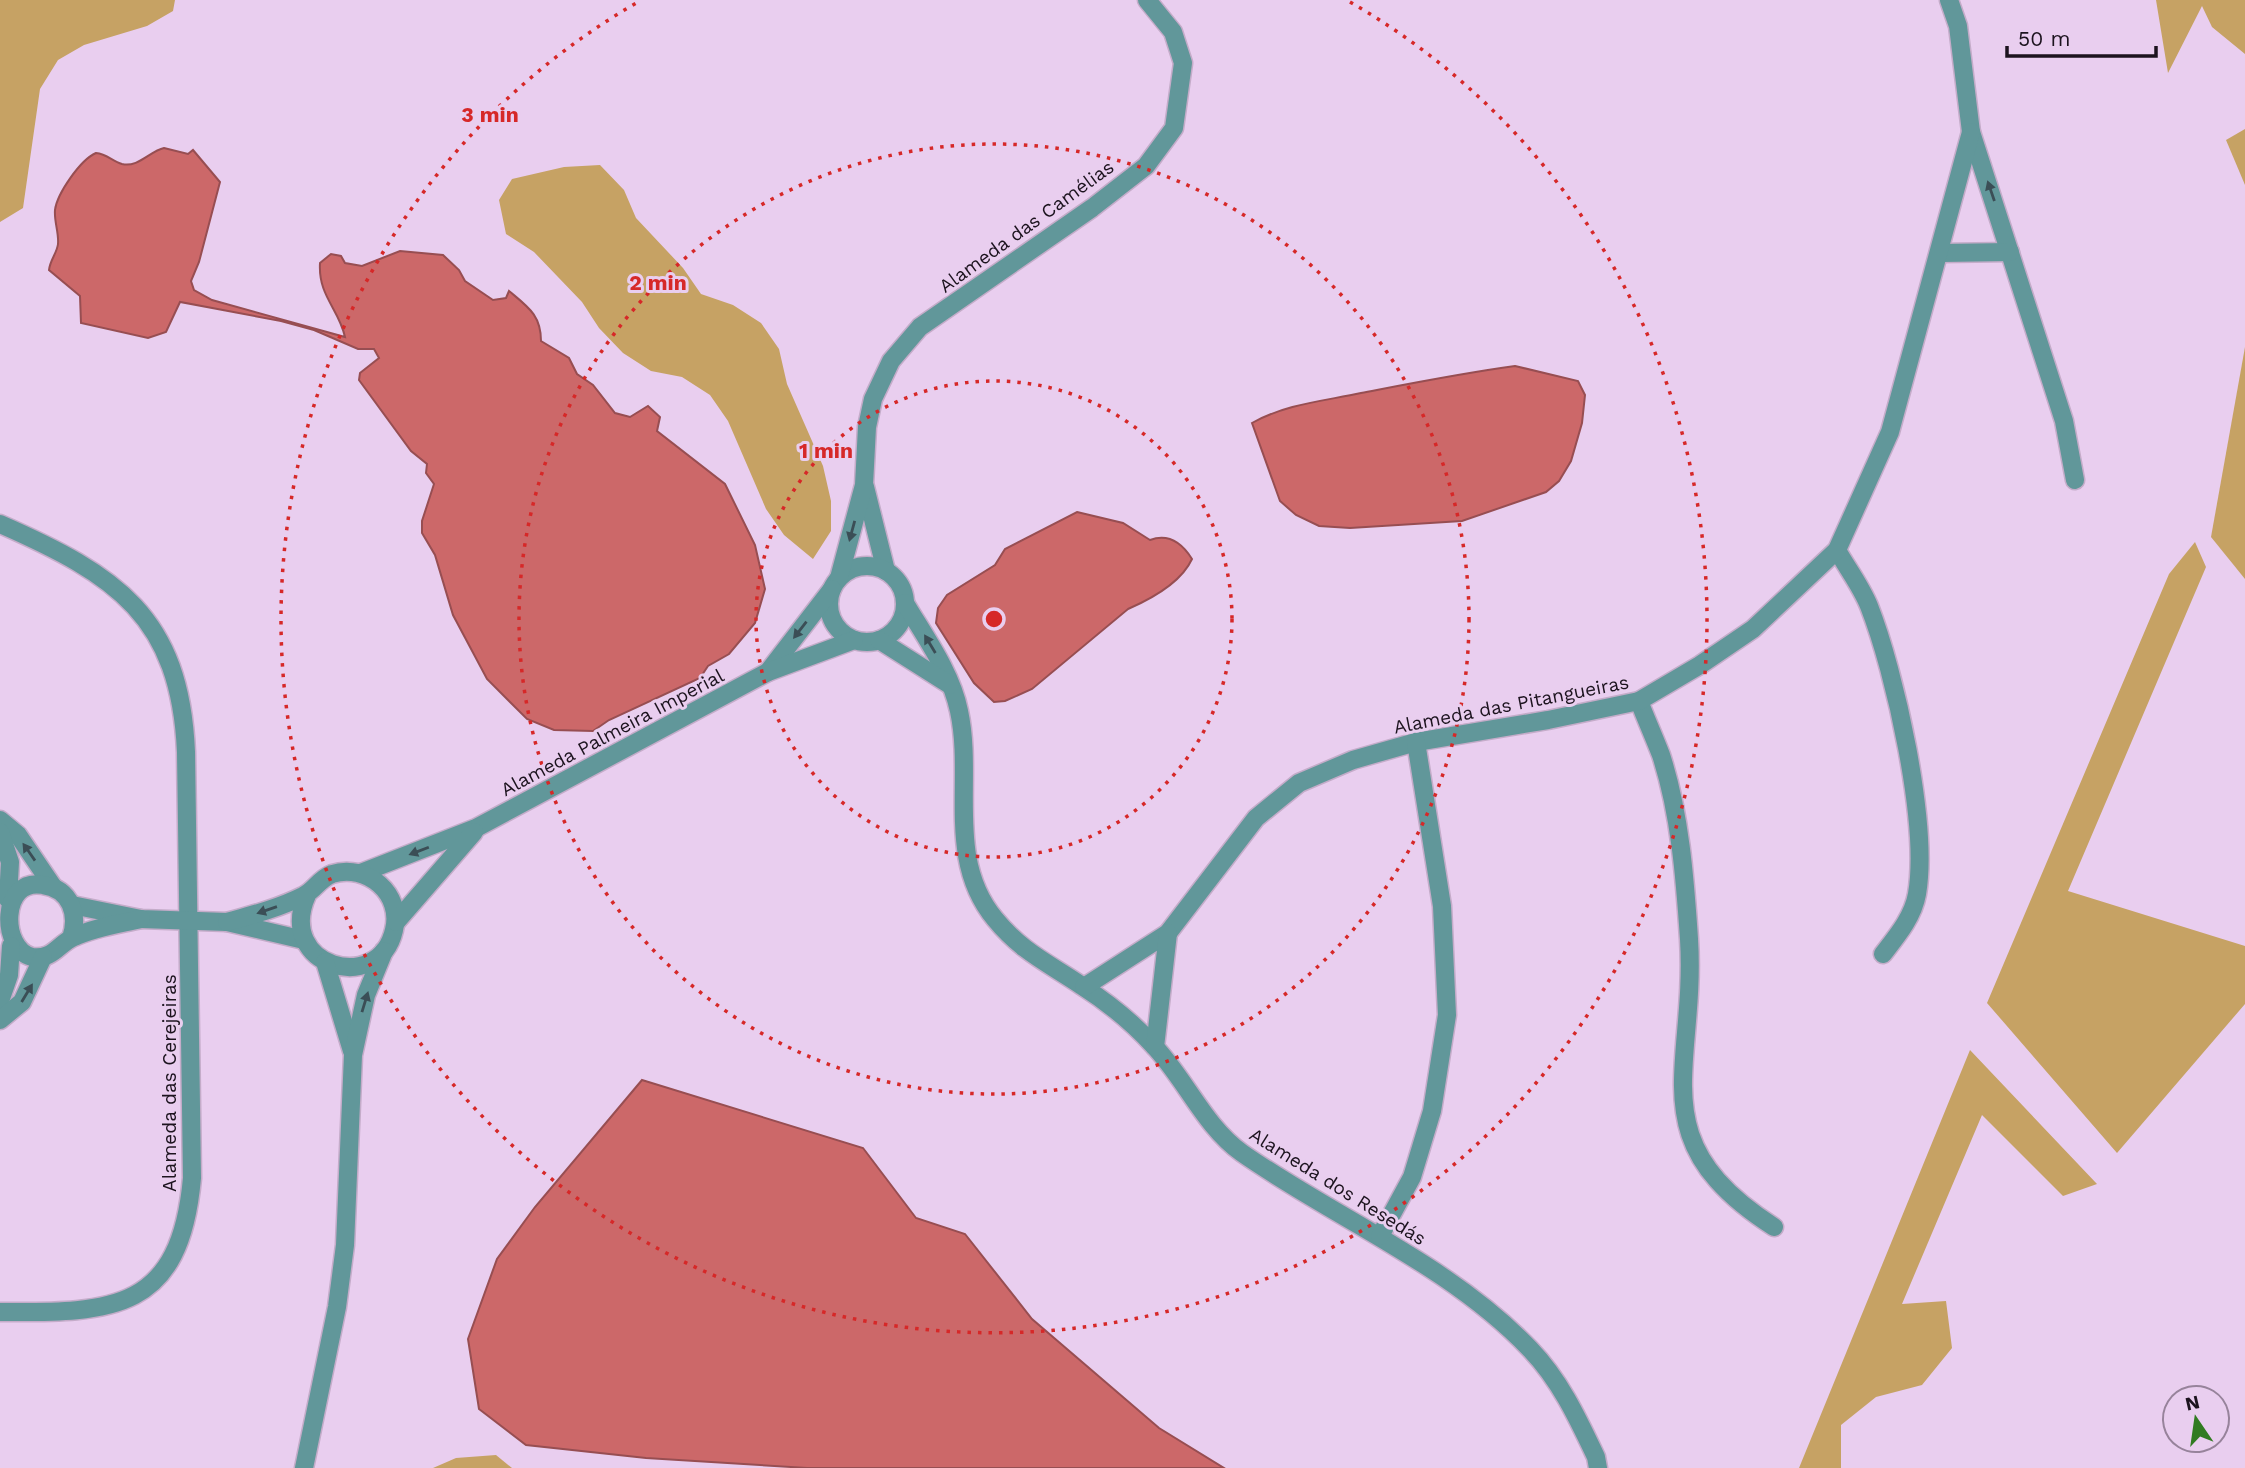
<svg xmlns="http://www.w3.org/2000/svg" width="2245" height="1468" font-family="'Work Sans',sans-serif">
<rect width="100%" height="100%" fill="#e9ceef"/>
<g fill="#c6a264">
<path d="M0,0H175L173,11L147,26L84,45L58,60L40,89L23,208L0,222Z"/>
<path d="M2156,0H2245V54L2212,27L2202,6L2168,73Z"/>
<path d="M2245,129V185L2226,140Z"/>
<path d="M600,165L624,190L636,218L683,268L701,294L733,305L761,323L779,349L787,384L823,466L831,501V531L813,559L784,535L766,509L728,421L710,395L682,377L651,371L623,353L599,328L582,302L534,252L506,234L499,200L512,179L564,167Z"/>
<path d="M2245,347V579L2211,537Z"/>
<path d="M2195,542L2206,567L2068,891L2245,946V1004L2117,1153L1987,1003L2169,574Z"/>
<path d="M1970,1050L2097,1184L2063,1196L1982,1115L1902,1304L1946,1301L1952,1348L1922,1385L1876,1397L1841,1425V1468H1799Z"/>
<path d="M496,1455L512,1468H433L456,1458Z"/>
</g>
<g fill="#cc6869" stroke="#974e52" stroke-width="2">
<path d="M164,148L188,154L193,150L220,182L199,262L191,281L194,290L212,300L345,337C339,309 318,296 320,263L331,254L341,256L345,263L362,266L400,251L443,255L459,270L465,281L493,300L506,298L509,291C528,307 541,315 541,341L569,358L577,374L593,385L615,413L630,417L648,406L660,417L657,431L725,484L755,545L765,589L755,623L729,654L708,666L700,678L609,720L593,731L554,730L527,719L487,679L453,615L435,555L422,533V521L434,484L426,473L427,464L411,451L359,380L360,373L379,358L374,349H358L314,330L281,321L180,302L166,332L148,338L81,323L80,296L49,270C50,260 57,253 58,244C59,232 54,222 55,210C57,194 80,160 96,153C107,154 112,161 122,164C138,168 150,151 164,148Z"/>
<path d="M1515,366L1578,381L1585,395L1582,423L1571,461L1559,481L1546,492L1462,521L1350,528L1319,526L1296,515L1280,501L1252,423C1286,404 1324,401 1361,393C1413,383 1463,373 1515,366Z"/>
<path d="M1077,512L1123,523L1150,540C1169,533 1182,543 1192,559C1181,583 1151,599 1128,609L1032,689L1005,701L994,702L974,683L936,623L938,608L947,595L995,565L1005,549Z"/>
<path d="M642,1080L863,1148L916,1218L965,1234L1032,1319L1159,1428L1224,1468H807L646,1458L526,1445L479,1409L468,1339L497,1259L535,1207Z"/>
</g>
<g fill="none" stroke-linecap="round" stroke-linejoin="round">
<g stroke="#c4acc9" stroke-width="21">
<g id="minor">
<path d="M1949,0L1958,26L1971,132L2064,421L2075,480"/>
<path d="M1941,253L2010,252"/>
<path d="M865,487L886,571"/>
<path d="M0,524C116,575 180,616 186,752L192,1178C180,1311 114,1313 0,1312"/>
<path d="M1837,550C1847,568 1861,586 1869,606C1895,672 1929,824 1917,894C1913,917 1897,936 1883,954"/>
<circle cx="867" cy="604" r="38"/>
<path d="M839,578L864,485L867,427L873,399L891,361L920,327L1092,208L1146,166L1174,128L1183,63L1173,32L1147,0"/>
<path d="M905,603C925,637 951,672 959,711C974,780 945,859 995,919C1022,952 1048,963 1082,986C1107,1002 1133,1023 1153,1045C1185,1078 1204,1126 1242,1153C1335,1218 1450,1265 1530,1349C1560,1380 1578,1419 1596,1457L1598,1468"/>
<path d="M879,640L950,685"/>
<path d="M768,672L832,589"/>
<path d="M1639,701C1646,719 1654,737 1661,755C1680,813 1685,879 1689,939C1697,1069 1638,1140 1774,1227"/>
<path d="M0,820L18,835L54,888"/>
<path d="M0,832L10,862L8,899"/>
<path d="M361,873L476,828L768,672L854,640"/>
<path d="M72,905L141,919L227,922L304,940"/>
<path d="M227,922C252,915 279,908 303,896C314,891 319,879 332,874C367,863 403,894 394,930C379,996 275,967 307,895"/>
<path d="M396,922L474,832"/>
<path d="M71,938C79,915 71,889 43,885C0,877 0,949 32,957C53,960 58,944 74,937C95,927 119,924 141,919"/>
<path d="M325,962L352,1051"/>
<path d="M1084,987L1168,933L1256,818L1299,783L1353,760L1416,742L1548,720L1639,701L1700,665L1753,629L1837,550L1890,432L1971,132"/>
<path d="M0,1001L9,975L11,946"/>
<path d="M0,1020L22,1002L43,957"/>
<path d="M1155,1047L1168,933"/>
<path d="M1380,1236L1412,1177L1432,1111L1447,1015L1442,906L1416,742"/>
<path d="M304,1468L337,1307L345,1245L353,1055L366,995L384,951"/>
</g>
</g>
<use href="#minor" stroke="#61979a" stroke-width="18"/>
</g>
<defs><path id="oneway-solid" d="M-6-.8H1V-3.2L6.5 0L1 3.2V.8H-6Z" transform="scale(1.75)"/></defs>
<g fill="#3b4e56">
<use href="#oneway-solid" transform="translate(1991 191) rotate(-109)"/>
<use href="#oneway-solid" transform="translate(852 531) rotate(105)"/>
<use href="#oneway-solid" transform="translate(800 630) rotate(128)"/>
<use href="#oneway-solid" transform="translate(930 644) rotate(-121)"/>
<use href="#oneway-solid" transform="translate(419 851) rotate(159)"/>
<use href="#oneway-solid" transform="translate(29 852) rotate(-125)"/>
<use href="#oneway-solid" transform="translate(267 910) rotate(161)"/>
<use href="#oneway-solid" transform="translate(27 993) rotate(-59)"/>
<use href="#oneway-solid" transform="translate(365 1002) rotate(-73)"/>
</g>
<g fill="none" stroke="#d62828" stroke-width="3.5" stroke-dasharray="3.5 7">
<circle cx="994" cy="619" r="238"/>
<circle cx="994" cy="619" r="475"/>
<path d="M1350 2A713 713 0 1 1 638 2"/>
</g>
<g text-anchor="middle" stroke-width="6" stroke-linejoin="round" paint-order="stroke">
<g font-size="19" fill="#1c131e" stroke="#e9ceef">
<text transform="translate(1026 226) rotate(-36)" y="7">Alameda das Camélias</text>
<text transform="translate(1511 704) rotate(-11)" y="7">Alameda das Pitangueiras</text>
<text transform="translate(612 732) rotate(-28)" y="7">Alameda Palmeira Imperial</text>
<text transform="translate(169 1083) rotate(-90)" y="7">Alameda das Cerejeiras</text>
<text transform="translate(1338 1186) rotate(32)" y="7">Alameda dos Resedás</text>
</g>
</g>
<circle cx="994" cy="619" r="10" fill="#d62828" stroke="#e9ceef" stroke-width="3.5"/>
<g font-size="21" text-anchor="middle" font-weight="bold" fill="#d62828" stroke="#e9ceef" stroke-width="6" stroke-linejoin="round" paint-order="stroke">
<text x="490" y="122">3 min</text>
<text x="658" y="290">2 min</text>
<text x="826" y="458">1 min</text>
</g>
<g transform="translate(2196 1419) rotate(347)"><circle r="33" fill="#e9ceef" stroke="#97839b" stroke-width="2"/>
<path d="M0-5L12 26L0 18L-12 26Z" fill="#317b21"/>
<text y="-10" font-size="19" font-weight="bold" text-anchor="middle" fill="#1c131e">N</text>
</g>
<path d="M2007 46v10h149v-10" fill="none" stroke="#1c131e" stroke-width="3.5"/>
<text x="2018" y="46" font-size="21" fill="#1c131e" stroke="#e9ceef" stroke-width="5" paint-order="stroke">50 m</text>
</svg>
